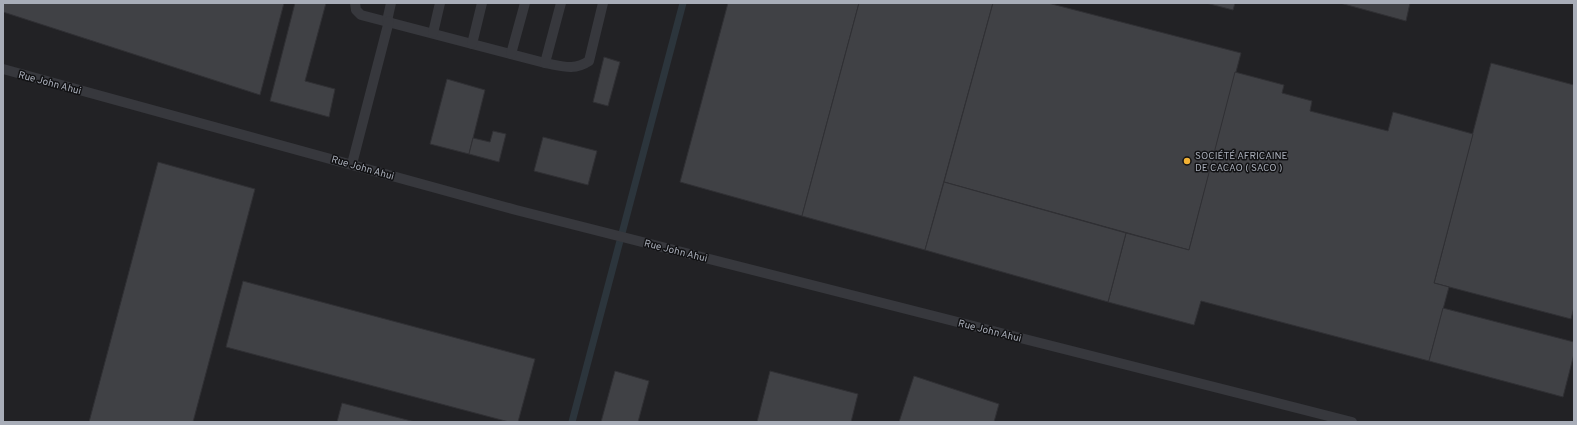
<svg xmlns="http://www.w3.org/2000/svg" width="1577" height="425" font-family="Overpass,sans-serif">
<rect width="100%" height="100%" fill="#161618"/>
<rect fill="#222225" x="3" y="3" width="1571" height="419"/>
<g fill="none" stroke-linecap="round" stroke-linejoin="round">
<path stroke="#2c353c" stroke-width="7" d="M572,422L683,3"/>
</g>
<g fill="#404145" stroke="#303034">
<path d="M3,3H284L260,95L3,12Z"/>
<path d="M295,3H326L305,81L335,89L329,117L270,101Z"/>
<path d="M728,3H859L802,216L680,182Z"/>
<path d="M859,3H993L925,250L802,216Z"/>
<path d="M993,3H1048L1241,53L1189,250L944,182Z"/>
<path d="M1206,3H1235L1233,10Z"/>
<path d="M1340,3H1410L1406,21Z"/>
<path d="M604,57L620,62L608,106L593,102Z"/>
<path d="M1491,63L1574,85V307L1571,319L1434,283Z"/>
<path d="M1235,72L1284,85L1282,93L1312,101L1310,111L1388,131L1393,112L1473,134L1434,283L1449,287L1429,361L1201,301L1194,325L1108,302L1126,233L1189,250Z"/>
<path d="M447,79L485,90L469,154L430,144Z"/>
<path d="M493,131L506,134L499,162L469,154L473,138L490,142Z"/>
<path d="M543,137L597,151L588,185L534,171Z"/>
<path d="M158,162L255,189L193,422H89Z"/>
<path d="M944,182L1126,233L1108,302L925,250Z"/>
<path d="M243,281L535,359L518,422H509L226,347Z"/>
<path d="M1443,308L1574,342V354L1563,397L1429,361Z"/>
<path d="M615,371L649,381L638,422H601Z"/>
<path d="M770,371L858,394L851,422H757Z"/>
<path d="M914,376L999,404L994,422H899Z"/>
<path d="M342,403L415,422H337Z"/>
</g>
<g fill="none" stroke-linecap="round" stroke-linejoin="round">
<g stroke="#37383d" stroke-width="10">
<path d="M355,3L356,10L361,15L545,63C562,66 574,71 589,61L603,3"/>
<path d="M387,21L391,3"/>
<path d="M433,33L440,3"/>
<path d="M472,44L482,3"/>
<path d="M511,54L525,3"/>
<path d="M545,63L561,3"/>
<path d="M3,69L516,210L1352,422"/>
<path d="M352,164L389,21"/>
</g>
</g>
<circle fill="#f2b134" stroke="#111113" stroke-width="1.5" cx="1187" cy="161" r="4"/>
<g text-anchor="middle" stroke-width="3" stroke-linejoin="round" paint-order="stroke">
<g font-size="10" fill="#a8adb8" stroke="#111113">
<text transform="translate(50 82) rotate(15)" y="4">Rue John Ahui</text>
<text transform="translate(363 167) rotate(16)" y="4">Rue John Ahui</text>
<text transform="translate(676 250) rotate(14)" y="4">Rue John Ahui</text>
<text transform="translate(990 330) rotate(14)" y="4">Rue John Ahui</text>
</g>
<g font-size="10" fill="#a8adb8" stroke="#111113" text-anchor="start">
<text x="1195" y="159">SOCIÉTÉ AFRICAINE<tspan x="1195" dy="12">DE CACAO ( SACO )</tspan></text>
</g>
</g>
<rect width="1577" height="425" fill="none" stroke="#a8adb8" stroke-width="8"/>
</svg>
